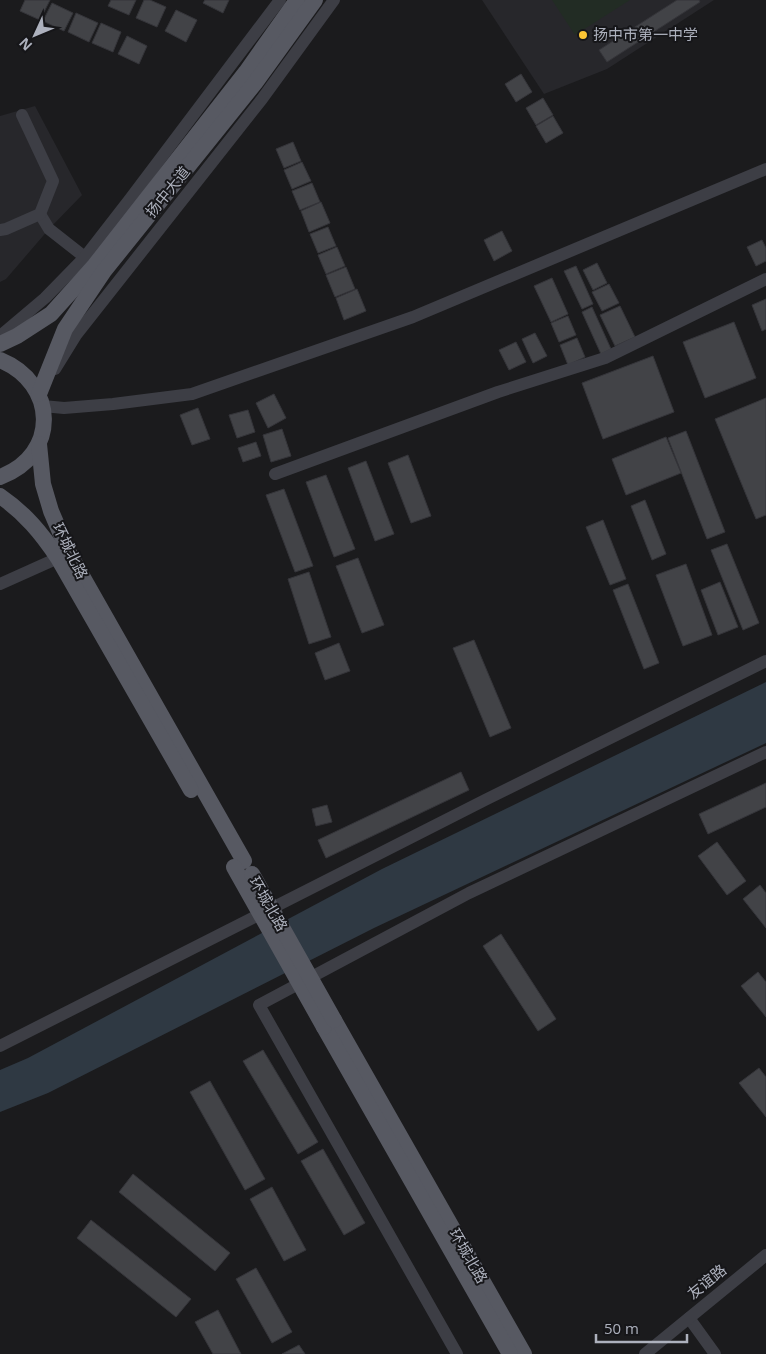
<svg xmlns="http://www.w3.org/2000/svg" width="766" height="1354" font-family="'Open Sans','Noto Sans SC',sans-serif">
<rect width="100%" height="100%" fill="#1b1b1d"/>
<g fill="#27272b">
<path d="M482,0H714L607,69L544,94Z"/>
<path d="M35,106L82,195L49,229L6,279L0,282V116Z"/>
</g>
<path fill="#222c24" d="M552,0H630L575,35Z"/>
<path fill="#2f3943" d="M766,682V743L374,928L48,1093L0,1112V1070L28,1058L382,869Z"/>
<g fill="#424347" stroke="#35353a">
<path d="M25,0H50L40,20L20,11Z"/>
<path d="M111,0H136L129,15L108,6Z"/>
<path d="M144,0H150L166,7L157,27L136,18Z"/>
<path d="M205,0H229L223,13L203,3Z"/>
<path d="M677,0H699L700,2L607,62L599,50Z"/>
<path d="M52,3L73,13L64,31L43,21Z"/>
<path d="M176,10L197,20L186,42L165,31Z"/>
<path d="M76,13L98,23L89,42L68,32Z"/>
<path d="M101,23L121,32L113,52L92,43Z"/>
<path d="M127,36L147,46L139,64L118,54Z"/>
<path d="M521,74L532,92L516,102L505,84Z"/>
<path d="M543,98L553,115L536,125L526,108Z"/>
<path d="M553,116L563,133L546,143L536,126Z"/>
<path d="M293,142L301,161L284,168L276,149Z"/>
<path d="M302,162L311,181L292,189L284,170Z"/>
<path d="M312,183L320,202L300,210L292,191Z"/>
<path d="M321,202L330,223L309,232L301,211Z"/>
<path d="M328,227L336,246L318,253L310,234Z"/>
<path d="M502,231L512,251L494,261L484,240Z"/>
<path d="M762,240L766,248V261L756,266L747,247Z"/>
<path d="M337,247L345,266L326,274L318,255Z"/>
<path d="M597,263L607,283L593,290L583,270Z"/>
<path d="M576,266L593,304L582,309L564,271Z"/>
<path d="M346,267L355,289L335,297L326,275Z"/>
<path d="M552,278L568,314L551,322L534,286Z"/>
<path d="M609,284L619,303L602,311L592,292Z"/>
<path d="M357,289L366,311L344,320L336,298Z"/>
<path d="M766,299V329L762,331L752,305Z"/>
<path d="M620,306L635,337L615,346L600,315Z"/>
<path d="M592,307L611,349L601,354L582,312Z"/>
<path d="M568,316L576,335L559,342L551,323Z"/>
<path d="M734,322L756,378L705,398L683,342Z"/>
<path d="M535,333L547,356L533,363L522,339Z"/>
<path d="M577,338L585,357L568,365L560,345Z"/>
<path d="M516,342L526,362L509,370L499,350Z"/>
<path d="M653,356L674,412L603,439L582,383Z"/>
<path d="M274,394L286,418L268,428L256,403Z"/>
<path d="M766,398V515L756,519L715,419Z"/>
<path d="M198,408L210,439L192,445L180,415Z"/>
<path d="M248,410L255,432L237,438L229,415Z"/>
<path d="M282,429L291,456L271,462L263,435Z"/>
<path d="M686,431L725,532L707,539L668,438Z"/>
<path d="M666,437L681,473L626,495L612,459Z"/>
<path d="M256,442L261,456L243,462L238,448Z"/>
<path d="M408,455L431,516L411,523L388,463Z"/>
<path d="M366,461L394,534L375,541L348,468Z"/>
<path d="M326,475L355,549L334,557L306,482Z"/>
<path d="M284,489L313,566L295,572L266,495Z"/>
<path d="M645,500L666,554L652,560L631,506Z"/>
<path d="M603,520L626,579L610,585L586,527Z"/>
<path d="M727,544L759,623L743,630L711,550Z"/>
<path d="M358,558L384,625L362,633L336,566Z"/>
<path d="M686,564L712,635L683,646L656,575Z"/>
<path d="M309,572L331,637L309,644L288,579Z"/>
<path d="M720,582L738,627L718,635L701,590Z"/>
<path d="M628,584L659,663L644,669L613,590Z"/>
<path d="M474,640L511,728L490,737L453,648Z"/>
<path d="M339,643L350,671L325,680L315,653Z"/>
<path d="M461,772L469,790L326,858L318,840Z"/>
<path d="M766,783V807L708,834L699,814Z"/>
<path d="M327,805L332,822L316,826L312,809Z"/>
<path d="M717,842L746,881L727,895L698,856Z"/>
<path d="M760,885L766,893V928L743,899Z"/>
<path d="M501,934L556,1019L538,1031L483,946Z"/>
<path d="M758,972L766,982V1017L741,986Z"/>
<path d="M263,1050L318,1142L298,1154L243,1061Z"/>
<path d="M759,1068L766,1077V1117L739,1083Z"/>
<path d="M210,1081L265,1179L245,1190L190,1092Z"/>
<path d="M323,1149L365,1223L344,1235L301,1161Z"/>
<path d="M133,1174L230,1253L215,1271L119,1192Z"/>
<path d="M272,1187L306,1250L284,1261L250,1199Z"/>
<path d="M91,1220L191,1299L176,1317L77,1238Z"/>
<path d="M256,1268L292,1332L272,1343L236,1279Z"/>
<path d="M218,1310L241,1354H213L195,1322Z"/>
<path d="M299,1345L305,1354H282Z"/>
</g>
<g fill="none" stroke-linecap="round" stroke-linejoin="round">
<g stroke="#3d3e45" stroke-width="12">
<path d="M40,214L49,229L91,262"/>
<path d="M0,230L6,229L40,214L53,181L22,115"/>
<path d="M0,336L45,298L85,257L130,199L280,0"/>
<path d="M55,369L76,335L262,99L334,0"/>
<path d="M43,406L64,408L113,404L192,394L413,317L766,169"/>
<path d="M275,474L498,392L605,358L766,279"/>
<path d="M0,584L58,558"/>
<path d="M0,1046L487,799L766,661"/>
<path d="M689,1318L715,1354"/>
<path d="M457,1354L259,1005L469,893L766,752"/>
<path d="M645,1354L766,1255"/>
</g>
<g stroke="#575962" stroke-width="16">
<path d="M0,344L17,336L51,314L95,265L246,72L297,0"/>
<path d="M0,360C57,383 60,455 0,477"/>
<path d="M39,394L65,329L104,271L255,83L315,0"/>
<path d="M39,444L43,484L51,511L69,553L244,861"/>
<path d="M0,496C25,513 42,534 58,558L191,790"/>
<path d="M334,1020L524,1354"/>
<path d="M324,1027L510,1354"/>
</g>
<g stroke="#575962" stroke-width="16">
<path d="M234,867L324,1027"/>
<path d="M252,874L334,1020"/>
</g>
</g>
<circle fill="#fcc534" stroke="#161619" stroke-width="2" cx="583" cy="35" r="5"/>
<g text-anchor="middle" stroke-width="4" stroke-linejoin="round" paint-order="stroke">
<g font-size="15" fill="#adb1bd" stroke="#161619" text-anchor="start">
<text x="593" y="40">扬中市第一中学</text>
</g>
<g font-size="15" fill="#adb1bd" stroke="#161619">
<text transform="translate(168 192) rotate(-51)" y="5">扬中大道</text>
<text transform="translate(70 551) rotate(64)" y="5">环城北路</text>
<text transform="translate(268 904) rotate(60)" y="5">环城北路</text>
<text transform="translate(468 1256) rotate(60)" y="5">环城北路</text>
<text transform="translate(707 1282) rotate(-39)" y="5">友谊路</text>
</g>
</g>
<g transform="translate(35 35) rotate(226)" stroke="#161619" stroke-width="4" paint-order="stroke">
<path d="M0-4L9 19L0 12L-9 19Z" fill="#adb1bd"/>
<text y="-8" font-size="14" font-weight="bold" text-anchor="middle" fill="#adb1bd">N</text>
</g>
<path d="M596 1334v8h91v-8" fill="none" stroke="#adb1bd" stroke-width="2.5"/>
<text x="604" y="1334" font-size="15" fill="#adb1bd" stroke="#161619" stroke-width="4" paint-order="stroke">50 m</text>
</svg>
